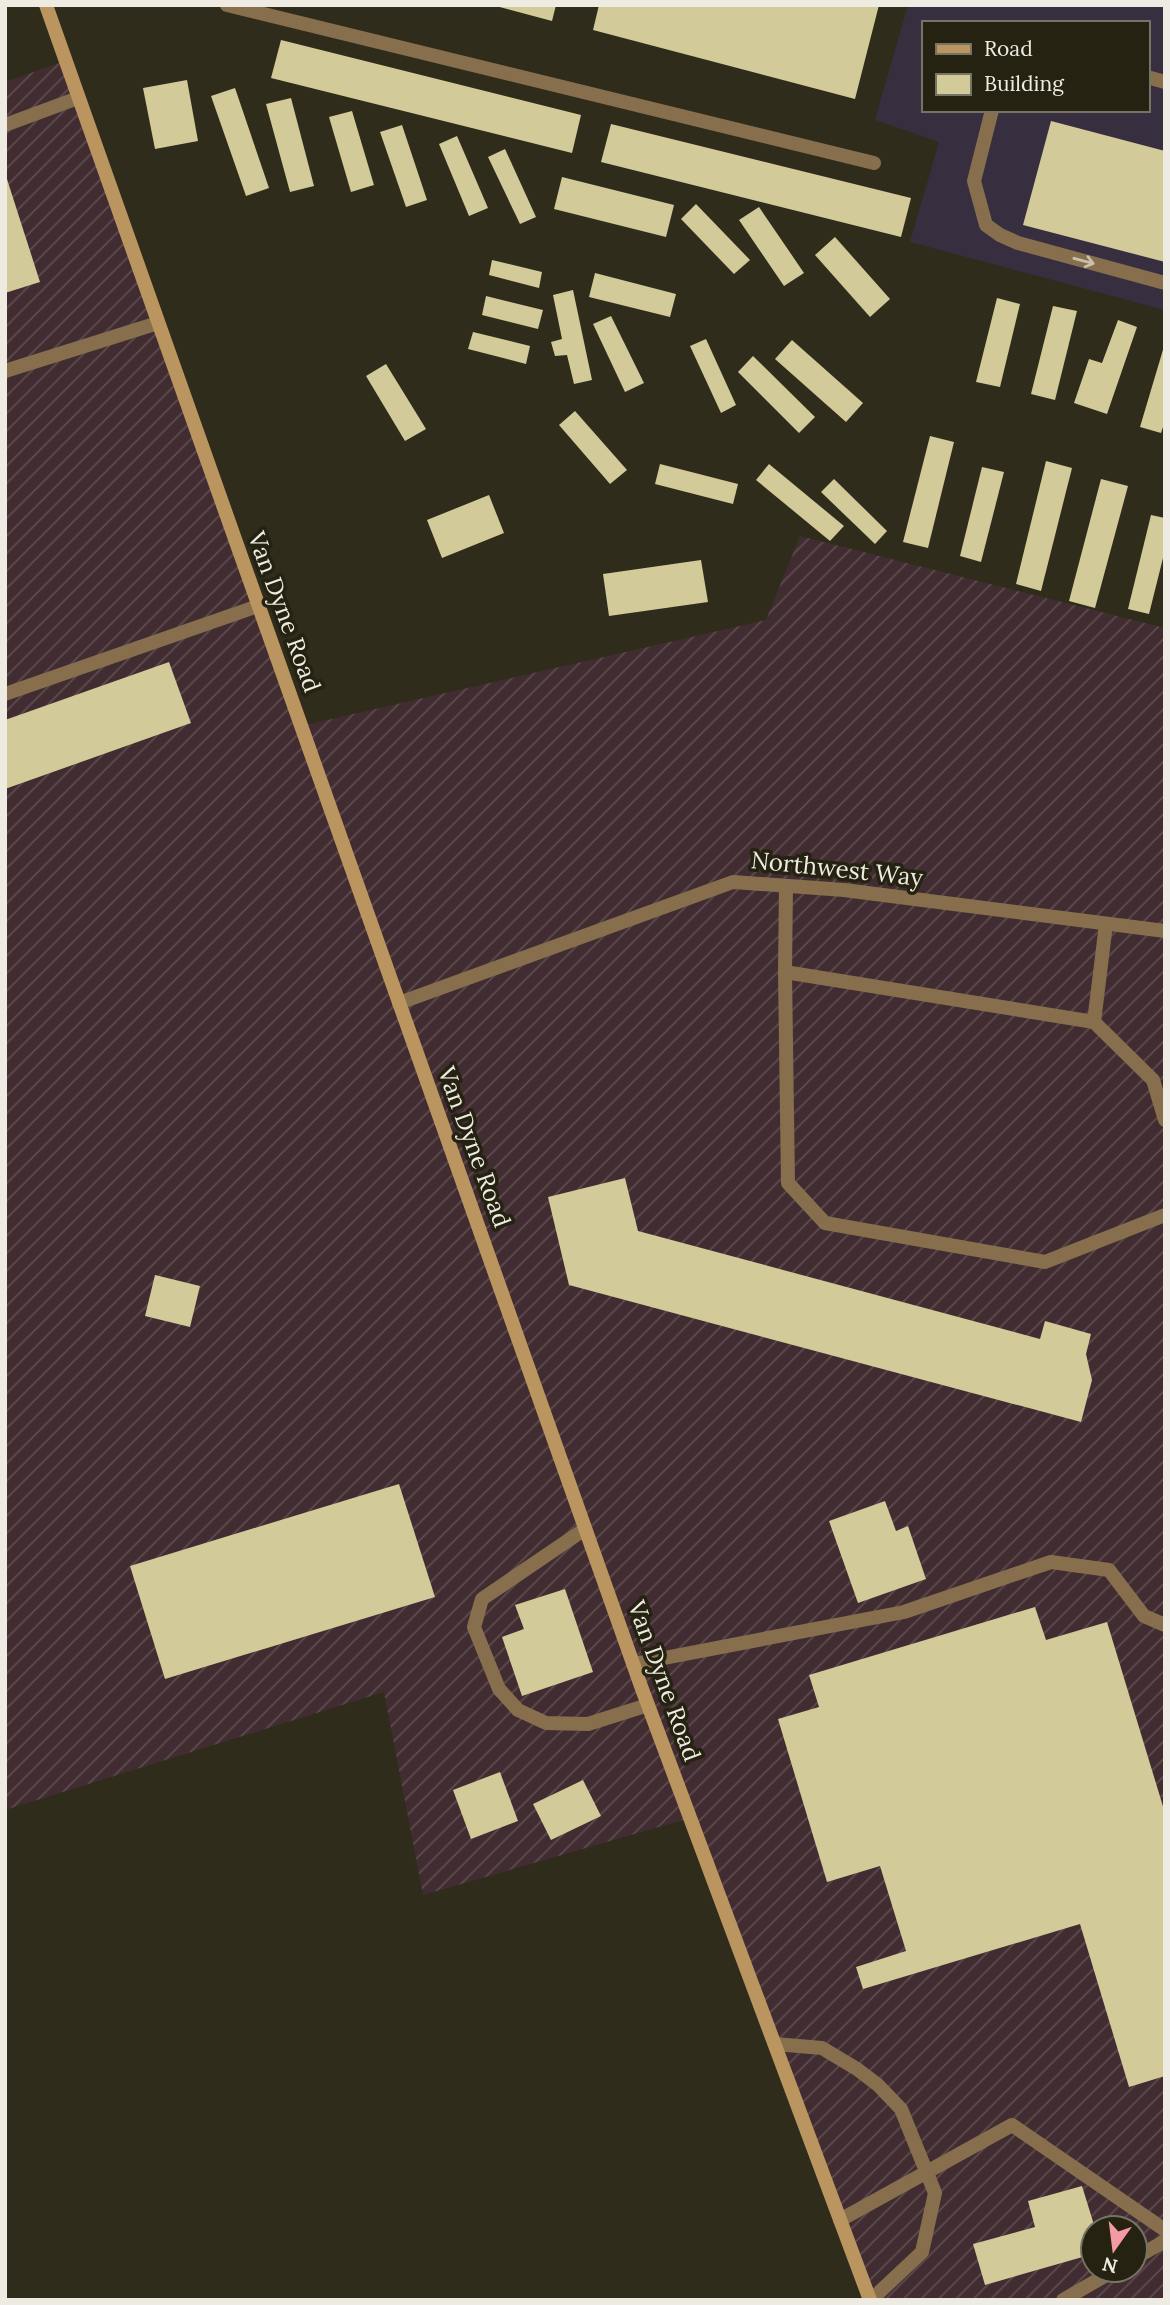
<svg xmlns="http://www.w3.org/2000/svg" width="1170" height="2305" font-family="Lora,serif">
<defs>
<pattern id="industrial-furrows" width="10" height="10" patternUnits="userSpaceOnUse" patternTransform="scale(1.75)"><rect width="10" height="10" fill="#412d31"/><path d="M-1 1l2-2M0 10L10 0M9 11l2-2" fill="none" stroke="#5d4c4f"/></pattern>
</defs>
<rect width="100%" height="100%" fill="#2f2c1c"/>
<path fill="#372f3f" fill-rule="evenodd" d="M908,5H1165V310L910,242L939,142L875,120ZM923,23H1147V110H923Z"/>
<path fill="url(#industrial-furrows)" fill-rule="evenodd" d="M65,61L301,726L766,620L800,536L1165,628V2300H870L690,1818L423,1895L384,1692L5,1810V82ZM1093,2228H1135V2270H1093Z"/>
<g fill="#d3ca99">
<path d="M492,5H556L552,21Z"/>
<path d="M599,5H879L855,99L593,30Z"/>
<path d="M281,40L581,115L572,153L271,78Z"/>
<path d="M187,80L198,141L155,149L143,88Z"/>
<path d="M235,88L269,188L246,196L211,96Z"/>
<path d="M291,98L314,186L290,192L266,104Z"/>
<path d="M352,111L374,185L351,192L329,117Z"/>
<path d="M1051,121L1165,151V262L1023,225Z"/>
<path d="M611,124L911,198L901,237L601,162Z"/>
<path d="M402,125L427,200L406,207L380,132Z"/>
<path d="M457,136L488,208L469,216L439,144Z"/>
<path d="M505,149L536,217L520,224L488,157Z"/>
<path d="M6,176L40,282L5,293V177Z"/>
<path d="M562,177L674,205L666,237L554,209Z"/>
<path d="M696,204L750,260L734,274L681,219Z"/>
<path d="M759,207L804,273L784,286L739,220Z"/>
<path d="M835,237L890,299L870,317L815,255Z"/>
<path d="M492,260L542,272L539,288L489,275Z"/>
<path d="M595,273L676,294L670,317L589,297Z"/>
<path d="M573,290L592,380L574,384L567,355L555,356L551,342L562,339L553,295Z"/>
<path d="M486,296L543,310L538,329L482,315Z"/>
<path d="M997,298L1020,304L1000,387L976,382Z"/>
<path d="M1053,306L1077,311L1055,400L1031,394Z"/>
<path d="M611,316L644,383L625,392L593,324Z"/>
<path d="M1118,320L1137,327L1107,414L1074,403L1089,359L1102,363Z"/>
<path d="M473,332L530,346L526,364L468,349Z"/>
<path d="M706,339L736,405L721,413L690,346Z"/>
<path d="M792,340L863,403L846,422L775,359Z"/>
<path d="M1165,343V421L1161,433L1140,427Z"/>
<path d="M753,356L815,417L799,433L738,372Z"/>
<path d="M386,364L426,429L405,441L366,376Z"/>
<path d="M575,411L627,470L610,484L559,425Z"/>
<path d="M930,436L954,442L928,548L903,542Z"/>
<path d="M1046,461L1072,468L1041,591L1016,584Z"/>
<path d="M660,464L738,484L733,504L655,484Z"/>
<path d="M769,464L844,526L830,541L756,480Z"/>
<path d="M982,467L1004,472L981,562L960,556Z"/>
<path d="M834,479L887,531L875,544L821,492Z"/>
<path d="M1101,479L1128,486L1095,608L1069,601Z"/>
<path d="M489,495L504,533L442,558L427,520Z"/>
<path d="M1151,515L1165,518V550L1149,614L1128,609Z"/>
<path d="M701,560L708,602L609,616L603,574Z"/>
<path d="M169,662L191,723L5,789V720Z"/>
<path d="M625,1178L638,1231L1040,1339L1045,1321L1091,1334L1086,1354L1092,1380L1081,1422L569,1285L548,1197Z"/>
<path d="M155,1275L200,1286L190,1327L145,1316Z"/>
<path d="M399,1484L435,1597L165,1679L130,1566Z"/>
<path d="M885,1501L896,1531L908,1526L926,1579L858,1603L829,1521Z"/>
<path d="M565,1589L593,1672L522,1696L502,1637L524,1629L515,1605Z"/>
<path d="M1035,1607L1046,1640L1107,1622L1165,1813V2076L1129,2087L1080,1924L863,1989L856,1967L906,1951L880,1866L827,1882L778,1719L819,1707L809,1675Z"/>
<path d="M500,1772L518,1821L471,1839L453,1790Z"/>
<path d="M583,1780L601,1816L551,1840L533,1804Z"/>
<path d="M1082,2186L1095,2228L1093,2254L985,2285L973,2244L1035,2227L1028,2201Z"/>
</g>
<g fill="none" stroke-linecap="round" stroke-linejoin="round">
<g stroke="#876f4e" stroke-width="14">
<path d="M227,5L874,163"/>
<path d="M1147,77L1165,82"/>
<path d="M992,110L974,181L986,225L1000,235L1018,243L1165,283"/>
<path d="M5,125L78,98"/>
<path d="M5,371L158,323"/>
<path d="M5,694L258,606"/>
<path d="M786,886L785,972L1094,1022L1106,924"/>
<path d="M785,972L788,1183L825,1223L1045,1262L1165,1215"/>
<path d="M1094,1022L1153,1080L1165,1120"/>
<path d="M585,1529L482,1599L474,1627L499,1689L518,1710L546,1723L588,1724L648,1705"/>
<path d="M633,1664L904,1612L1051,1562L1109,1570L1144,1616L1165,1625"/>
<path d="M775,2044L822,2048L857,2069L878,2085L901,2109L935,2193L922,2252L871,2300"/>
<path d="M840,2220L1012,2125L1165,2230"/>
<path d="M1135,2258L1165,2241"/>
<path d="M1063,2300L1115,2270"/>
</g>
<path stroke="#876f4e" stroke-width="14" d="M399,1003L733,882L844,890L1165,931"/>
<path stroke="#bb955f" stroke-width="14" d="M46,5L642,1689L870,2300"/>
</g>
<defs><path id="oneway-shaft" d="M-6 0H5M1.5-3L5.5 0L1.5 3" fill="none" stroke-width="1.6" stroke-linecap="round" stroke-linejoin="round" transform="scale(1.75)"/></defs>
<use stroke="#cac0ae" href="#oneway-shaft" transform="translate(1084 261) rotate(15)"/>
<g text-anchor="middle" stroke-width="7" stroke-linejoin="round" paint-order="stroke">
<g font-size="24" fill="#eeece2" stroke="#252212">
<text transform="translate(284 612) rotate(70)" y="8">Van Dyne Road</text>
<text transform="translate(837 869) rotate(6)" y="8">Northwest Way</text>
<text transform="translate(474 1147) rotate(70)" y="8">Van Dyne Road</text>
<text transform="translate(664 1681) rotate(70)" y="8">Van Dyne Road</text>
</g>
</g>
<rect width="1170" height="2305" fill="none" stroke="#eeece2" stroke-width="14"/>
<rect x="922" y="21" width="228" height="91" fill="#252212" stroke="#757365" stroke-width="2"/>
<rect x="936" y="44" width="35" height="10" fill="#bb955f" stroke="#757365" stroke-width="2"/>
<text x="984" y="56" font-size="21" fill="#eeece2">Road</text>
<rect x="936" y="74" width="35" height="21" fill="#d3ca99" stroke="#757365" stroke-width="2"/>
<text x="984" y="91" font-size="21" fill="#eeece2">Building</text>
<g transform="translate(1114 2249) rotate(194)"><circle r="33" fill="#252212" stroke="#757365" stroke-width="2"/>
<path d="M0-5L12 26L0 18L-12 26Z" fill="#f49aa2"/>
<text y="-10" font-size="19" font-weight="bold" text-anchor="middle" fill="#eeece2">N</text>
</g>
</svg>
